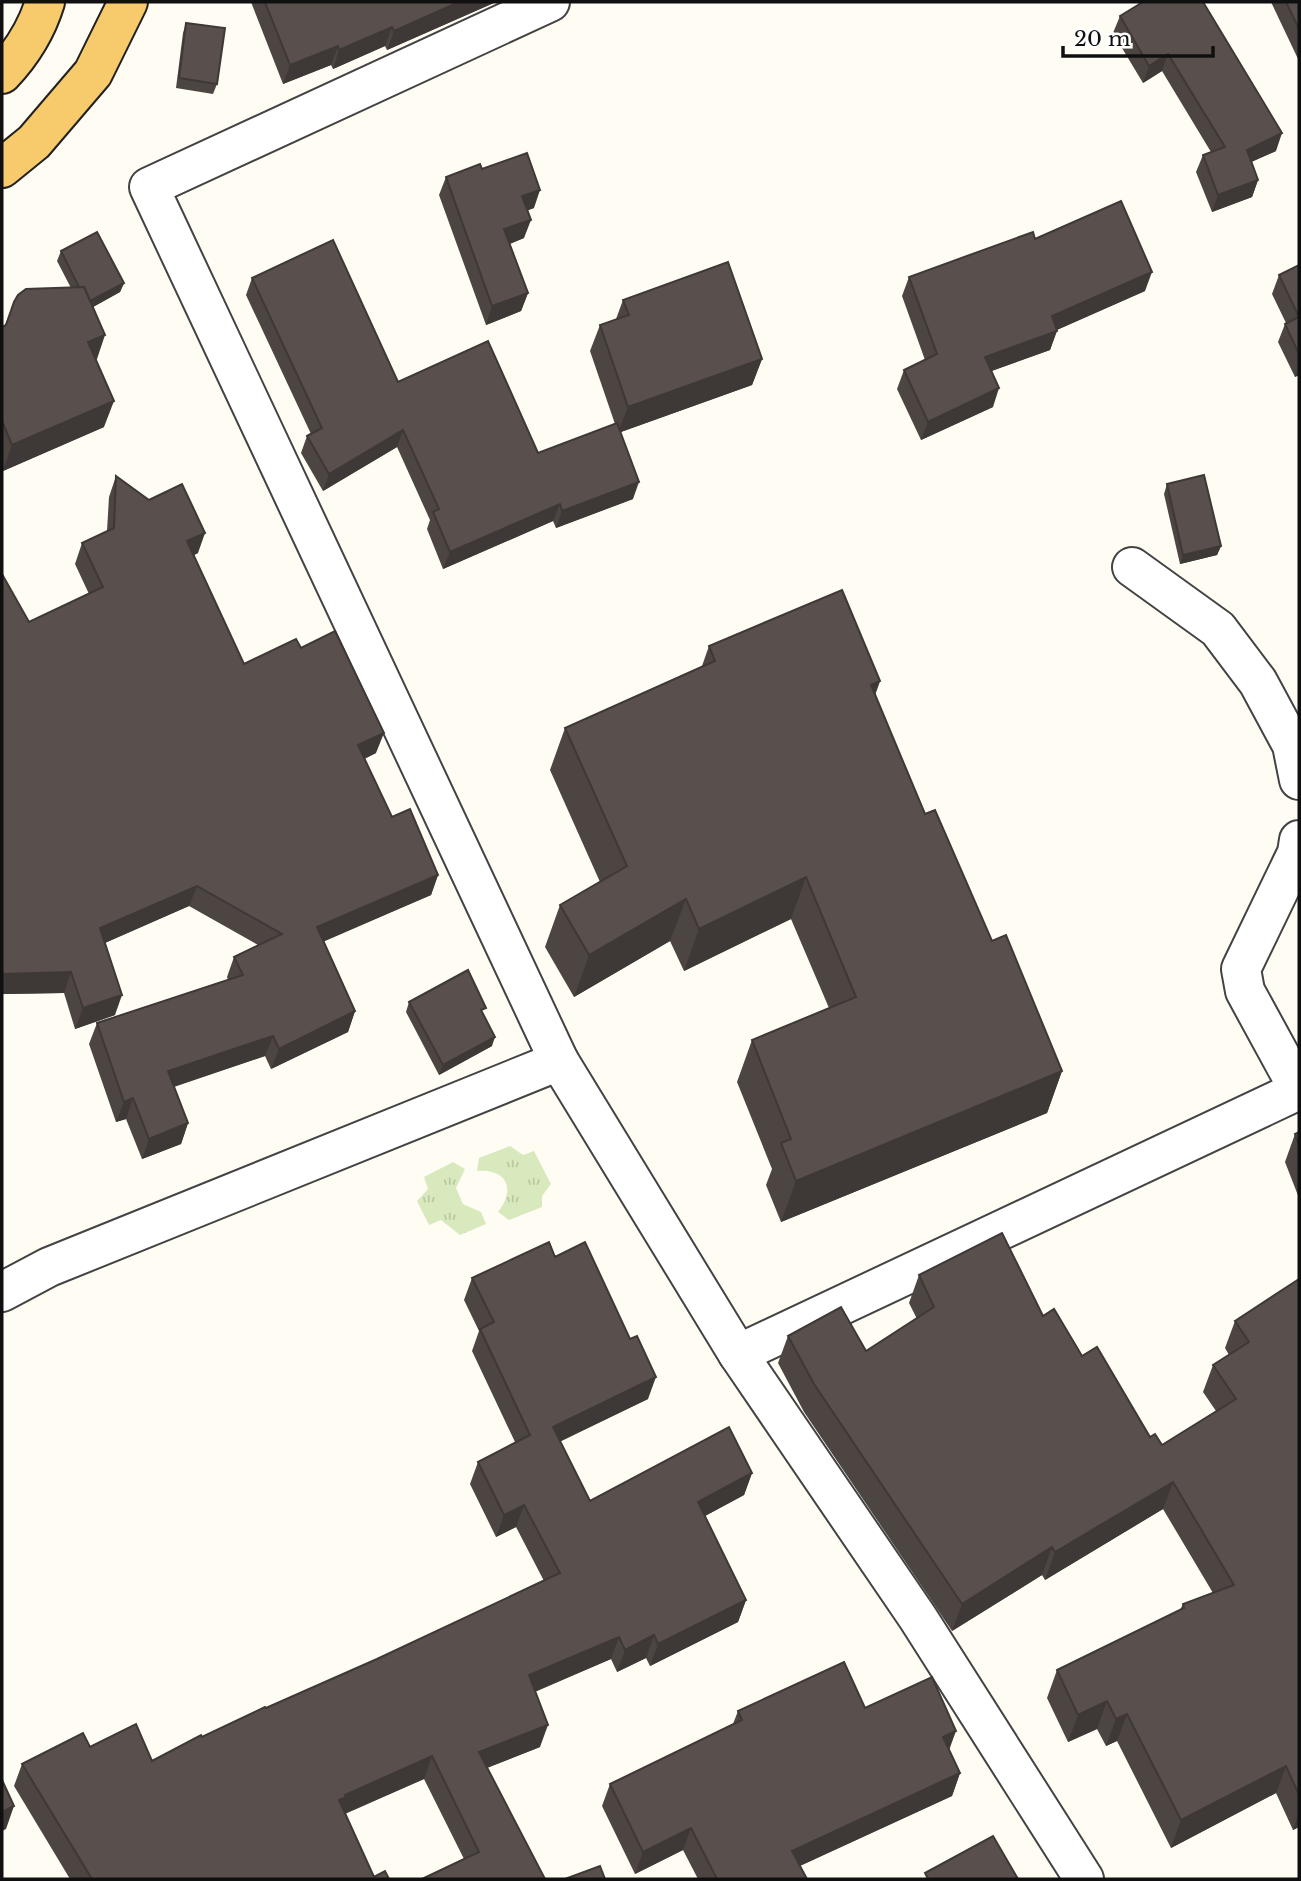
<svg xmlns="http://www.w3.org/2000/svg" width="1301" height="1881" font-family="'Libre Baskerville',serif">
<defs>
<pattern id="grass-tufts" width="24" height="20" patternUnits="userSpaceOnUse" patternTransform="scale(1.75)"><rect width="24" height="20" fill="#d8eabd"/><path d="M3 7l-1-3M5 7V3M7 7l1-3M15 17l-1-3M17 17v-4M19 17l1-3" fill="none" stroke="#b8c8a1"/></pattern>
</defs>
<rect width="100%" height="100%" fill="#fffcf4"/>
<g fill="url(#grass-tufts)">
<path d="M510,1146L523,1155L534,1151L551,1184L542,1196V1207L509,1220L498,1212C516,1189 507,1169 477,1171L479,1158Z"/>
<path d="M453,1162L465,1169L456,1188L463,1204L481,1212L486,1224L460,1235L441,1220L429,1225L417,1201L428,1189L424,1177Z"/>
</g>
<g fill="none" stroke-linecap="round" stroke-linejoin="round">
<g stroke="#434343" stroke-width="42">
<g id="minor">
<path d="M550,2L149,187L559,1061"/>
<path d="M1132,567L1218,629L1258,682L1292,745L1299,780"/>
<path d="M1299,1090L1245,991L1241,969L1297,853L1299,840"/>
<path d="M2,1292L49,1267L559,1061L738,1354L918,1618L1084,1879"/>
<path d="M738,1354L1299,1090"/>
</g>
</g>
<g stroke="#212121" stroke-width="42">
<g id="major">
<path d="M2,74C21,54 37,28 45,2"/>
<path d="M2,168L34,142L93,73L128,2"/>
</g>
</g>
<use href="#minor" stroke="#fff" stroke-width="38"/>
<use href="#major" stroke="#f7ca6b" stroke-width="38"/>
</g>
<g fill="#4d4542">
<path d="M251,2H496L387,50L385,46L333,69L331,65L283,84Z"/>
<path d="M1143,2L1276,151L1251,162L1258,180L1252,197L1212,212L1196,172L1203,155L1211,152L1162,71L1143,83L1113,33L1120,16Z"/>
<path d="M1271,2H1299V61Z"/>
<path d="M186,23L217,84L213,94L176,88L183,33Z"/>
<path d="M482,169L534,208L527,210L524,238L510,244L528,293L521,311L486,325L439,195L446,177Z"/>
<path d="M1035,239L1145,291L1057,330L1050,350L991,371L993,407L921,440L897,389L904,370L925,360L902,296L909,277Z"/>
<path d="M61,251L124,283L120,292L93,307L96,361L104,427L3,471L2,469V327L5,325L14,302L71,288L57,261Z"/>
<path d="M1299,265V375L1295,377L1278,342L1285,324L1286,323L1272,294L1279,275Z"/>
<path d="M252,278L398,382L538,453L615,424L590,351L600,325L616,319L623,300L762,359L752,385L621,432L633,499L556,528L553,521L443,569L427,529L430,520L397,447L323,491L301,453L307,436L311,434L246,295Z"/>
<path d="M116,476L198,553L194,555L244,664L301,648L376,753L364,759L392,817L438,875L431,895L323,941L355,1011L348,1032L271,1069L265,1056L174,1087L188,1123L181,1144L142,1159L126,1119L116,1122L89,1044L97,1023L228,980L227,977L234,957L258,945L189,906L105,943L115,1015L75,1029L64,993L2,994V574L29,622L89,594L75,564L82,543L107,531L109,497Z"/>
<path d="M1167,484L1221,546L1217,555L1180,564L1164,494Z"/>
<path d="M709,646L880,681L875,695L925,814L992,941L1062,1071L1047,1113L781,1222L766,1185L772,1169L737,1082L752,1040L829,1008L791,919L684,971L670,941L574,997L545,947L560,905L600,882L550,770L565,728L702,666Z"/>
<path d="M409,1002L483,1015L492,1046L439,1075L406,1012Z"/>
<path d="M1299,1132V1198L1285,1162L1295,1134Z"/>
<path d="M555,1257L648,1399L560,1441L590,1501L752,1473L744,1495L705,1516L746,1600L738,1622L650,1666L646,1658L617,1672L611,1659L535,1691L540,1747L487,1768L545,1879L464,1859L424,1779L345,1814L374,1877L389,1879H70L14,1786L22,1764L90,1747L152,1761L266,1708L377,1659L544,1581L516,1527L496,1537L470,1484L478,1462L515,1442L472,1351L479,1331L464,1300L472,1278Z"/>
<path d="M919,1275L1043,1316L1082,1356L1150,1437L1162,1445L1216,1411L1203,1392L1213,1365L1229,1355L1225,1348L1235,1321L1299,1279V1827L1293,1830L1276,1793L1171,1848L1117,1741L1106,1746L1097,1729L1068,1742L1047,1698L1057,1670L1180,1610L1183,1604L1213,1593L1163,1509L1045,1580L1042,1575L952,1631L804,1412L778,1363L788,1336L866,1351L917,1319L909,1303Z"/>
<path d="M865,1708L949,1751L960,1773L952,1796L800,1866L807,1879H698L683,1850L635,1874L602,1806L610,1784L733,1724L738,1711Z"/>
</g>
<g fill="#3e3836">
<path d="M459,2H496L387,50L394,31Z"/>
<path d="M392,27L385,46L333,69L339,50Z"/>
<path d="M338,46L331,65L283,84L290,65Z"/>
<path d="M1168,54L1162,71L1143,83L1149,66Z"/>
<path d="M1282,133L1276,151L1240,167L1247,150Z"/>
<path d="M1258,180L1252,197L1212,212L1218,195Z"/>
<path d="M540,190L534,208L516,215L522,196Z"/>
<path d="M531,220L524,238L498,248L504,229Z"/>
<path d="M1152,272L1145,291L1045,335L1052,316Z"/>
<path d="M124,283L120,292L84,312L87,302Z"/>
<path d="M528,293L521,311L486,325L492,306Z"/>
<path d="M1057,331L1050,350L978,376L985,357Z"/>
<path d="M105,335L96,362L88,342Z"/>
<path d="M762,359L752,385L618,433L628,407Z"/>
<path d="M1299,364V375L1295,377Z"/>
<path d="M999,388L993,407L921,440L928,422Z"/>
<path d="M114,401L104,427L3,471L12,445Z"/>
<path d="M403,430L397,447L323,491L329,474Z"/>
<path d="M639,482L633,499L556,528L562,511Z"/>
<path d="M560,504L553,521L443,569L450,552Z"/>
<path d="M205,533L198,553L180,562L187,541Z"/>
<path d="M1221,546L1217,555L1180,564L1183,555Z"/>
<path d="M880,681L865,722L871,685Z"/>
<path d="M384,733L376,753L350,766L358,745Z"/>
<path d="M438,875L431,895L309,948L317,927Z"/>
<path d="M806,877L791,919L684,971L699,929Z"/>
<path d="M197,886L189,906L93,948L100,928Z"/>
<path d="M686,899L670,941L574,997L589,955Z"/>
<path d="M71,972L64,993L2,994V974Z"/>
<path d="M122,995L115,1015L75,1029L83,1008Z"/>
<path d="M355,1011L348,1032L271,1069L279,1049Z"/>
<path d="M273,1036L265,1056L160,1091L168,1071Z"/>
<path d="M495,1037L492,1046L439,1075L443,1065Z"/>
<path d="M1062,1071L1047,1113L781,1222L796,1181Z"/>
<path d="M133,1098L126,1119L116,1122L124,1102Z"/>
<path d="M188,1123L181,1144L142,1159L149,1139Z"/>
<path d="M656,1377L648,1399L545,1449L553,1427Z"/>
<path d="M752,1473L744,1495L690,1524L698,1502Z"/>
<path d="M1173,1482L1163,1509L1045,1580L1055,1552Z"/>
<path d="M524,1505L516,1527L496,1537L504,1515Z"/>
<path d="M1052,1547L1042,1575L952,1631L962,1604Z"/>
<path d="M746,1600L738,1622L650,1666L658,1644Z"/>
<path d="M654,1635L646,1658L617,1672L625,1650Z"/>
<path d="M619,1637L611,1659L521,1698L529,1675Z"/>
<path d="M1107,1701L1097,1729L1068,1742L1078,1715Z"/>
<path d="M1127,1714L1117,1741L1106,1746L1116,1719Z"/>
<path d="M548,1725L540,1747L471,1774L479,1752Z"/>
<path d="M956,1731L948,1753L943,1737Z"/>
<path d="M432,1756L424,1779L339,1816V1800L345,1795Z"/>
<path d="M1286,1766L1276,1793L1171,1848L1181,1820Z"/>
<path d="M960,1773L952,1796L784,1873L792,1851Z"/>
<path d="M14,1806L6,1829L2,1831V1812Z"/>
<path d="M1299,1812V1827L1293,1830Z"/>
<path d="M691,1828L683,1850L635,1874L643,1852Z"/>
</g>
<g fill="#59504d" stroke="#3e3836" stroke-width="2">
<path d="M265,2H459L394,31L392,27L339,50L338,46L290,65Z"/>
<path d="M1143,2H1203L1282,133L1247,150L1258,180L1218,195L1203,155L1225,147L1168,54L1149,66L1120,16Z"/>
<path d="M1286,2H1299V29Z"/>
<path d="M186,23L225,28L217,84L179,78Z"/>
<path d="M527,153L540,190L522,196L531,220L504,229L528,293L492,306L446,177L480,164L482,169Z"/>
<path d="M1121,201L1152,272L1052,316L1057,331L985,357L999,388L928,422L904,370L937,354L909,277L1033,232L1035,239Z"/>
<path d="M97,232L124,283L90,301L84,287H79L61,251Z"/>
<path d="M333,240L398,382L488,341L538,453L617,423L639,482L562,511L560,504L450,552L433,512L439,509L403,430L329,474L307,436L322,428L252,278Z"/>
<path d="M728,262L762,359L628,407L600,325L629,315L623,300Z"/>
<path d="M1299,265V354L1285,324L1299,317L1279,275Z"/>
<path d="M84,287L105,335L88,342L114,401L12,445L2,421V327L6,325L14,302L18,295L26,289Z"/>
<path d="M1204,475L1221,546L1183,555L1167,484Z"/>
<path d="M116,476L149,500L182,484L205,533L187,541L244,664L296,639L301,648L335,631L384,733L358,745L392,817L410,809L438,875L317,927L355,1011L279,1049L273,1036L168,1071L188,1123L149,1139L133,1098L124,1102L97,1023L243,975L234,957L282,934L197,886L100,928L122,995L83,1008L71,972L2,974V574L29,622L103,587L82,543L114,528Z"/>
<path d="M842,590L880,681L871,685L925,814L935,810L992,941L1006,935L1062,1071L796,1181L781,1143L791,1139L752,1040L856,997L806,877L699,929L686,899L589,955L560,905L627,866L565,728L715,661L709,646Z"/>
<path d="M468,970L486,1008L481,1010L495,1037L443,1065L409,1002Z"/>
<path d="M1299,1132V1146L1295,1134Z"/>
<path d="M1002,1233L1043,1316L1054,1309L1082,1356L1097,1347L1150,1437L1155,1434L1162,1445L1236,1399L1213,1365L1249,1342L1235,1321L1299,1279V1795L1286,1766L1181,1820L1127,1714L1116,1719L1107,1701L1078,1715L1057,1670L1184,1608L1183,1604L1234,1585L1173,1482L1055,1552L1052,1547L962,1604L814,1384L788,1336L841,1307L866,1351L934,1307L919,1275Z"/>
<path d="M549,1242L555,1257L585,1242L630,1339L637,1336L656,1377L553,1427L590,1501L729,1427L752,1473L698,1502L746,1600L658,1644L654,1635L625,1650L619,1637L529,1675L548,1725L479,1752L545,1879H422L479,1852L432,1756L345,1795L346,1797L339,1800L374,1877L385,1871L389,1879H92L22,1764L83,1733L90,1747L136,1724L152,1761L201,1735L202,1737L265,1707L266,1708L377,1659L560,1573L524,1505L504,1515L478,1462L530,1435L480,1329L494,1322L472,1278Z"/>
<path d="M844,1662L865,1708L932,1677L956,1731L943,1737L960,1773L792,1851L807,1879H717L691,1828L643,1852L610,1784L742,1720L738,1711Z"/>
<path d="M2,1780L14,1806L2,1812Z"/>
<path d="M993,1836L1018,1879H928L925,1873Z"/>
<path d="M600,1866L605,1879H565Z"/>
</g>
<rect width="1301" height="1881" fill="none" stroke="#101010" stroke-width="7"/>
<path d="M1063 46v10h150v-10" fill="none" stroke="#101010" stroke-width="3.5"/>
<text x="1074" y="46" font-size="21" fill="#101010" stroke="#ffffff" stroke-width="5" paint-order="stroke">20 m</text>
</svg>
